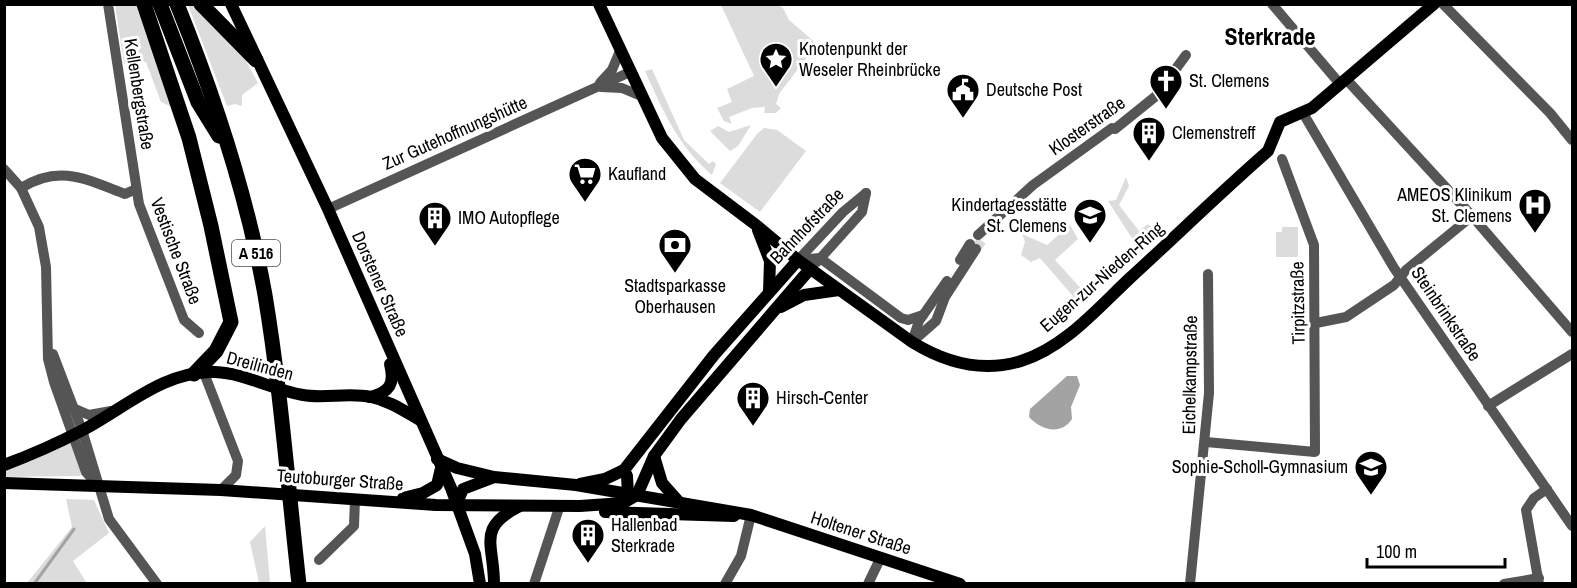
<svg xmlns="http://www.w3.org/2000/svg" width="1577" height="588" font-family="'Archivo Narrow',sans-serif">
<rect width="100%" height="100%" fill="#fff"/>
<g fill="#dcdcdc">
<path d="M115,5H138L172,107L161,102L146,62L124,64Z"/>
<path d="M188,5H197L244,57L258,83L242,95V106L235,104L227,106Z"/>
<path d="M721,5H778L783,8L789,20L817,44L779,94L776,104L781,108L776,113H764L765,107L752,108L729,117L732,124L724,121L717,108L732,102L727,89L754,76Z"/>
<path d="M652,69L684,140L709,164L713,161L716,164L712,175C678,146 663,111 645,71Z"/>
<path d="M751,125L738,146L730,151L710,131L718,126L729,132Z"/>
<path d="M764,128L777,130L806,151L760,212L720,183L757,134Z"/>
<path d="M1126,177L1129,186L1119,205L1139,231L1148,224L1155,230L1137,246L1108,201L1116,200Z"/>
<path d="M1070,225L1078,239L1055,260L1086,294L1078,302L1040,258L1031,262L1021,255L1025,242L1022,234L1047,245Z"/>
<path d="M1282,227H1298V257H1276V232H1282Z"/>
<path d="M69,442L73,444L82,474L80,476L5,477V470Z"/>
<path d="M66,499L94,500L109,533L73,561L86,582L27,583L72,527Z"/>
<path d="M265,526L270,583H259L250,542Z"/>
</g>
<path fill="#a3a3a3" d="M1067,376H1077L1080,385L1071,407L1072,419C1061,436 1041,430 1029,417L1030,409Z"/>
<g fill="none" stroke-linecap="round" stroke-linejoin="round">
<path stroke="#a3a3a3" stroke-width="3" d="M34,584L74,529"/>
<path stroke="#d9d9d9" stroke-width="10" stroke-dasharray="10 5" stroke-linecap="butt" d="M976,249L983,238"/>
<g stroke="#555" stroke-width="10">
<path d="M108,4L139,204L184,320L199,333"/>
<path d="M1272,4L1340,84"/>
<path d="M1443,4L1550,113L1572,140"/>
<path d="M1346,79L1472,216L1572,332"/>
<path d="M600,83L612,70L620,51"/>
<path d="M601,87L622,88L641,96"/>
<path d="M1303,113L1394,268L1572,526"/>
<path d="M4,169L21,188L39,227L46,267L48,359L54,382L86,472L98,485"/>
<path d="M21,188C59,164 86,179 125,194L136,189"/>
<path d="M328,209L630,72"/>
<path d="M978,235L1033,185L1112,128L1115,129L1156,96L1186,55"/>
<path d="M798,260L820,258L901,318L908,320L923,315"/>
<path d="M798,260L843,212L866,193"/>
<path d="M960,260L970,244"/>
<path d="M817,262L862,212L866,193"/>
<path d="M1316,323L1346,317L1394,285L1406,270L1472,216"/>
<path d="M912,342L936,321L945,297L976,249"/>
<path d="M912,342L919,321L947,281"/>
<path d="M53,354L82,430L109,519L157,584"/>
<path d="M204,373L238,461L236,475L221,490"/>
<path d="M1488,406L1572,354"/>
<path d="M73,408L89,415L111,411"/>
<path d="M1206,442L1315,452L1314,245L1282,159"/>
<path d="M319,560L354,526L355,499"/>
<path d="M534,584L560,505"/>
<path d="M725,584L741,556L751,515"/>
<path d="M868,584L880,559"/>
<path d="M1190,584L1209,393L1208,274"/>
<path d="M1504,584L1539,578"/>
<path d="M1539,584L1526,510L1534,498L1547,489"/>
</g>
<g stroke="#000" stroke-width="12">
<path d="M231,4L328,209L451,488L475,554L480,584"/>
<path d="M599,4L662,138L695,179L756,225L798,260L912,342C946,363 982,373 1021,361C1064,348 1098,308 1130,278C1176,236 1221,192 1268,151L1280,122L1312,108L1434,4"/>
<path d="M758,230L770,261L769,292"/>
<path d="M781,307L804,295L839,290"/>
<path d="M370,397C390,392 395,384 390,364"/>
<path d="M654,456L662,483L679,502"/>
<path d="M437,459L457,468L494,477L576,485L751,515L960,584"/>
<path d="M4,465C31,455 58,443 83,430C125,408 165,370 215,372C245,373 273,390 303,395C325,399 349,392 371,397C390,401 404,411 420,420"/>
<path d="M624,470L627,476L628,494"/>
<path d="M4,483L221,490L436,505L580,506L623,503L637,495L654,456L681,419L810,269"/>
<path d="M580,484L605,479L624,470L714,355L798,260"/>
<path d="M403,498L423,493L437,485L441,468"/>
<path d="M457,503L463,489L492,478"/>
<path d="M605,512L734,516"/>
<path d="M494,584C494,543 476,528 520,506"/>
</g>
<g stroke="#000" stroke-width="15">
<path d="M144,4L189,138L211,226L231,322L216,351L194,374"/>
<path d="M160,4L198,102L219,136"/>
<path d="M177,4C215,98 247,195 265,295C281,391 288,487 299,584"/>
<path d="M201,4L256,60"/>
</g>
</g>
<defs>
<g id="sight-pin" transform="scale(1.725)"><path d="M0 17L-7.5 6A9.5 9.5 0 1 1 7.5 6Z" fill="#000" stroke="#fff"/><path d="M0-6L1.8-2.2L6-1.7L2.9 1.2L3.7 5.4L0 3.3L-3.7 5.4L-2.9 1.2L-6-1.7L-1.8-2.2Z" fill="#fff"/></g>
<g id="church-pin" transform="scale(1.725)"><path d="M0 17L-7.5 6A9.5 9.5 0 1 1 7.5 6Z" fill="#000" stroke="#fff"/><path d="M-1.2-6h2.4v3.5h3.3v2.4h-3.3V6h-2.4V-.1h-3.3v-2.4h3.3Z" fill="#fff"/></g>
<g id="civic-pin" transform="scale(1.725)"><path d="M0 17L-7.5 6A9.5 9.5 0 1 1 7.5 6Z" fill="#000" stroke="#fff"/><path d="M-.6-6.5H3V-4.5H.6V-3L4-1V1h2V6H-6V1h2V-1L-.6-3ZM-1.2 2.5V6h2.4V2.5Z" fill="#fff"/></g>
<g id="building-pin" transform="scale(1.725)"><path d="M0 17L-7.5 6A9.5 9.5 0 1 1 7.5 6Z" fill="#000" stroke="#fff"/><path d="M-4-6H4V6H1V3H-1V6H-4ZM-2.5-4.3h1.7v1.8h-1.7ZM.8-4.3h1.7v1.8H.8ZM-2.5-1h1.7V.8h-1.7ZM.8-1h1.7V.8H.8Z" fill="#fff"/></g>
<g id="supermarket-pin" transform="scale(1.725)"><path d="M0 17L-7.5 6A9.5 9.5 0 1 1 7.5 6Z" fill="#000" stroke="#fff"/><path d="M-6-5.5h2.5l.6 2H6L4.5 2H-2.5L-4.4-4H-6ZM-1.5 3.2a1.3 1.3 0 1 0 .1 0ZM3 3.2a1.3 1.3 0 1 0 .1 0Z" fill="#fff"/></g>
<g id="hospital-pin" transform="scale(1.725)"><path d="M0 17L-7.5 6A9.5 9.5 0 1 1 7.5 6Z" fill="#000" stroke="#fff"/><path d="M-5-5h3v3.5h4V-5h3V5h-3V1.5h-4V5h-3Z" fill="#fff"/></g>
<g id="school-pin" transform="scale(1.725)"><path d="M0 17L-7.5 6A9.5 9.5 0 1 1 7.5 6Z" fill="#000" stroke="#fff"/><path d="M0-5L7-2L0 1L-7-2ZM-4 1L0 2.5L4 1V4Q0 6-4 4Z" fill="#fff"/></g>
<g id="bank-pin" transform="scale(1.725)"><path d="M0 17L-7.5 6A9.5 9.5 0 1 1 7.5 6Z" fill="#000" stroke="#fff"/><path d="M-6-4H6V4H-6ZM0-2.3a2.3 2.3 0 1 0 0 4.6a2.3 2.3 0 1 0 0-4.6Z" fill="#fff"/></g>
</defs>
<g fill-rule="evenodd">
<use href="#sight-pin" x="776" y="59"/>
<use href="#church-pin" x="1166" y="81"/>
<use href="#civic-pin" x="963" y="90"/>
<use href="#building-pin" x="1149" y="133"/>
<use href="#supermarket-pin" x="585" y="174"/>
<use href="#hospital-pin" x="1535" y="205"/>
<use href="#school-pin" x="1090" y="215"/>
<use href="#building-pin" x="435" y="218"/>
<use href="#bank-pin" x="675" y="245"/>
<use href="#building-pin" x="753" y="398"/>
<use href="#school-pin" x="1371" y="467"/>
<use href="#building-pin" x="588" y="535"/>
</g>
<g text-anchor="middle" stroke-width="6" stroke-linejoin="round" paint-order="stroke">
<rect fill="#fff" stroke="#4c4c4c" stroke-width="1.5" x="232" y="240" width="48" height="26" rx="4.5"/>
<g font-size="16" font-weight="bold" fill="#000">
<text x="256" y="259">A 516</text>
</g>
<g font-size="18" fill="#000" stroke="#fff" text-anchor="start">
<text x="799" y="55">Knotenpunkt der<tspan x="799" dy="21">Weseler Rheinbrücke</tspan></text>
<text x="1189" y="87">St. Clemens</text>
<text x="986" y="96">Deutsche Post</text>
<text x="1172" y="139">Clemenstreff</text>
<text x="608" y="180">Kaufland</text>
<text x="1512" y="201" text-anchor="end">AMEOS Klinikum<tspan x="1512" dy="21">St. Clemens</tspan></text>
<text x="1067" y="211" text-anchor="end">Kindertagesstätte<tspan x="1067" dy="21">St. Clemens</tspan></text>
<text x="458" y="224">IMO Autopflege</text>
<text x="675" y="292" text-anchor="middle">Stadtsparkasse<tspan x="675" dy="21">Oberhausen</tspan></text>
<text x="776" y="404">Hirsch-Center</text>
<text x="1348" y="473" text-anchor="end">Sophie-Scholl-Gymnasium</text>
<text x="611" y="531">Hallenbad<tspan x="611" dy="21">Sterkrade</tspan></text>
</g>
<g font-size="18" fill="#000" stroke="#fff">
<text transform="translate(139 94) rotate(81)" y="6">Kellenbergstraße</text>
<text transform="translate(1087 126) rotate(-35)" y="6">Klosterstraße</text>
<text transform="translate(455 133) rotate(-24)" y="6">Zur Gutehoffnungshütte</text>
<text transform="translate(807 226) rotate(-46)" y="6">Bahnhofstraße</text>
<text transform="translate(176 251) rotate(69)" y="6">Vestische Straße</text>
<text transform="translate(1102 277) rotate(-41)" y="6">Eugen-zur-Nieden-Ring</text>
<text transform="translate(380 284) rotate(66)" y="6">Dorstener Straße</text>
<text transform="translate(1298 303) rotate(-91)" y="6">Tirpitzstraße</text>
<text transform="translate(1446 314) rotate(56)" y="6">Steinbrinkstraße</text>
<text transform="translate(260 366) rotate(15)" y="6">Dreilinden</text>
<text transform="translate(1190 375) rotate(-89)" y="6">Eichelkampstraße</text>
<text transform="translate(340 480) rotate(4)" y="6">Teutoburger Straße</text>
<text transform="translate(861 533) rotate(18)" y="6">Holtener Straße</text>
</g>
<g font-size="24" font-weight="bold" fill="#000" stroke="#fff">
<text x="1270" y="45">Sterkrade</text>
</g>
</g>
<rect width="1577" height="588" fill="none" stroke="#000000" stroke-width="12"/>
<path d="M1367 558v9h138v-9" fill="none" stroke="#000000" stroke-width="3"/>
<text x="1376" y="558" font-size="18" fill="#000000" stroke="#ffffff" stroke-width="4.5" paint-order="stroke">100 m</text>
</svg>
